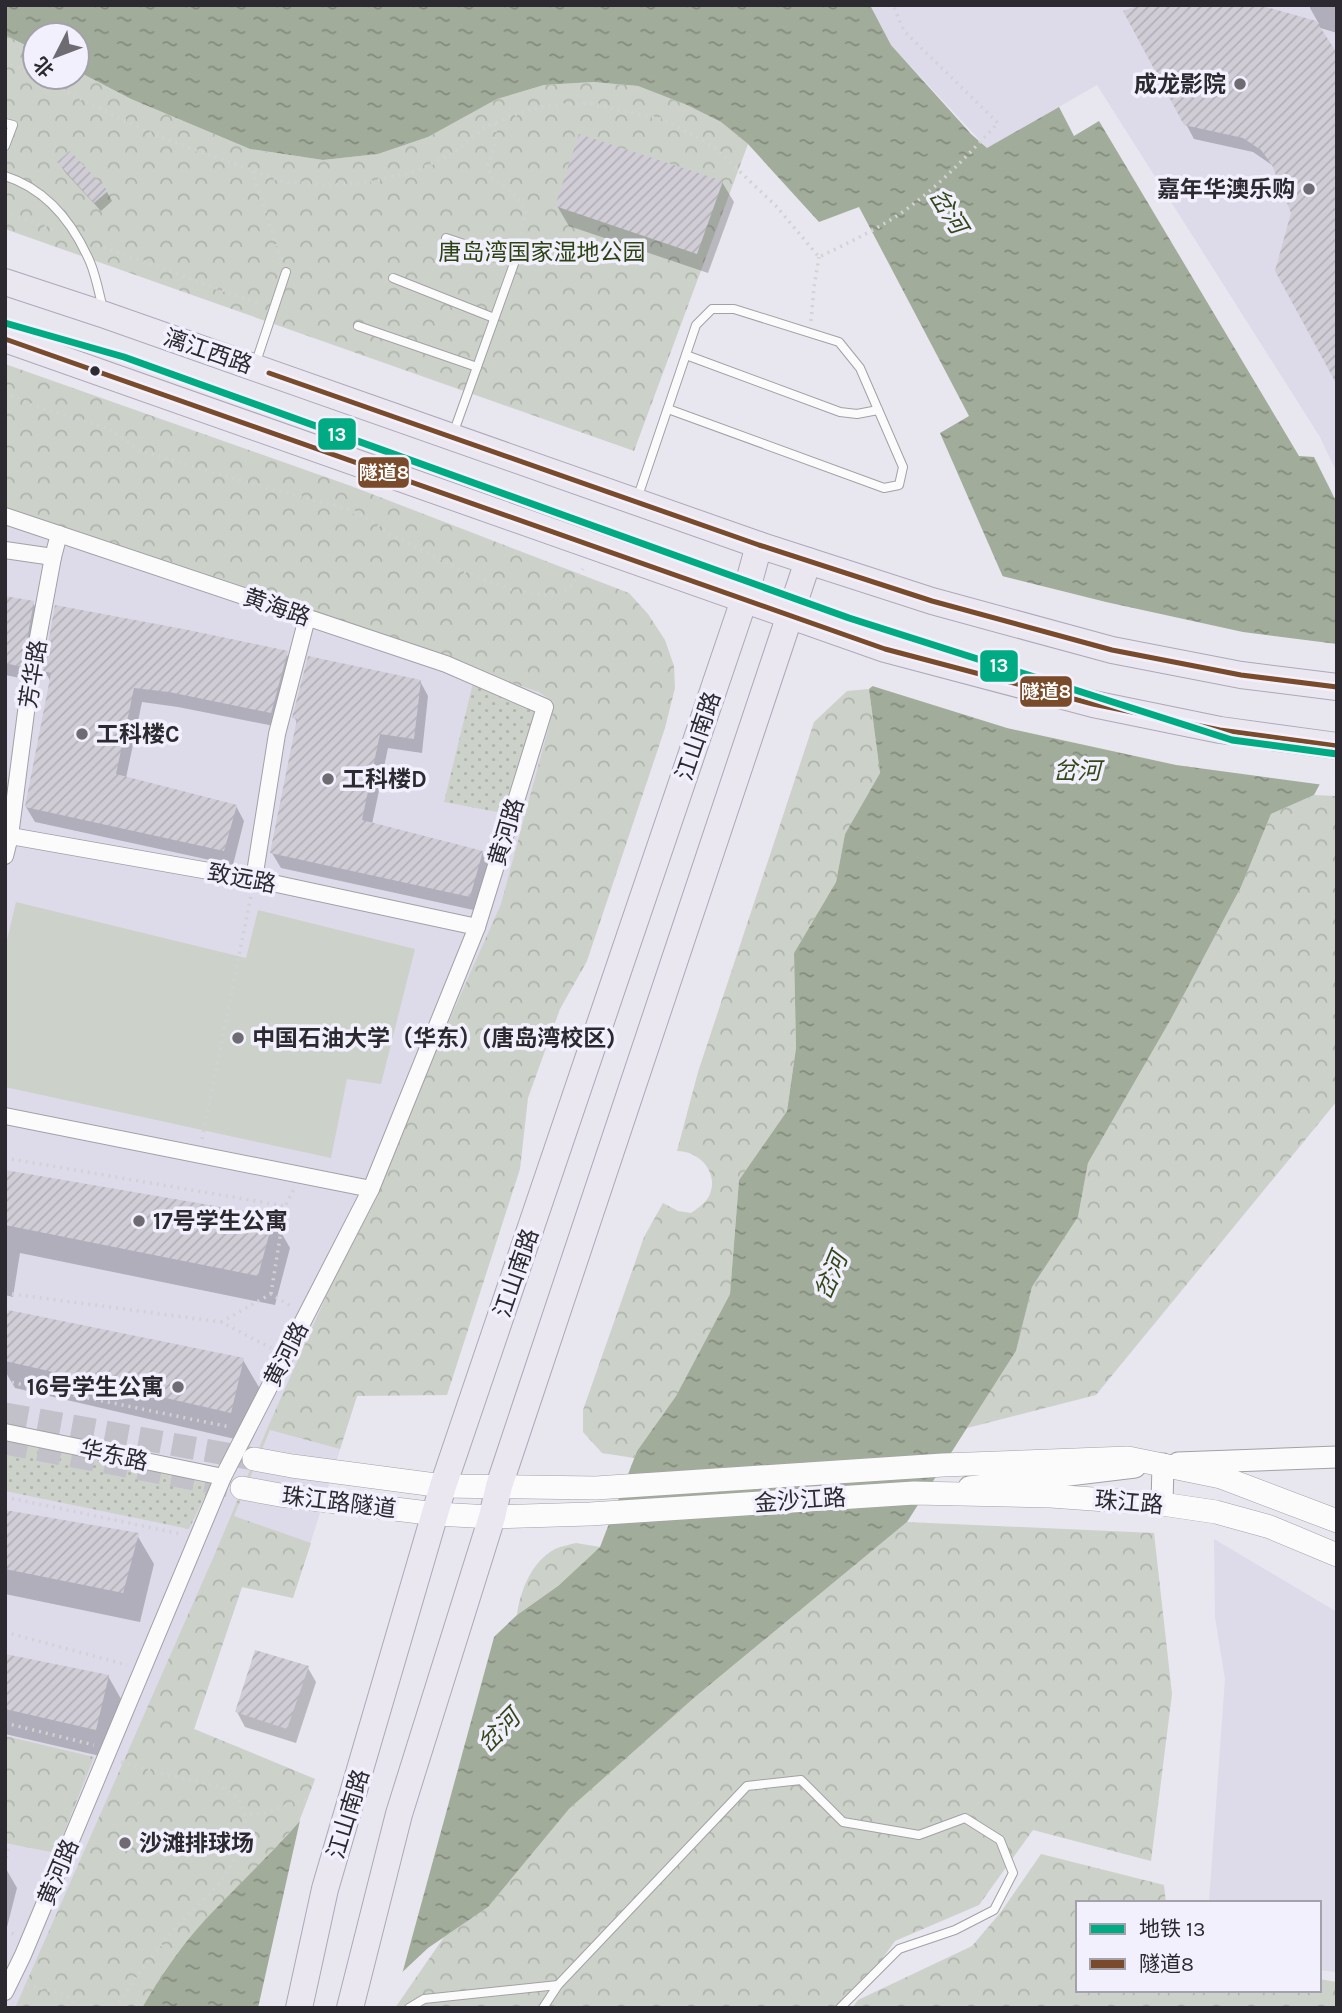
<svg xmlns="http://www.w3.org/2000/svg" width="1342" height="2013" font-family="Karla,'Noto Sans SC',sans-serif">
<defs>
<pattern id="forest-crowns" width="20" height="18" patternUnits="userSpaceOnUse" patternTransform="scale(1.75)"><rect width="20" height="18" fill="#ccd2c9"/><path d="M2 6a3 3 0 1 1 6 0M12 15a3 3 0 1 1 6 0" fill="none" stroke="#afb4ad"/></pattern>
<pattern id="garden-dots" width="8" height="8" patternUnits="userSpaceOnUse" patternTransform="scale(1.75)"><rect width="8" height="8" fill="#ccd2c9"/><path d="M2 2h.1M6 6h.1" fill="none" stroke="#afb4ad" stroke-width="1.8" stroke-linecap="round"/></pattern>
<pattern id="water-ripples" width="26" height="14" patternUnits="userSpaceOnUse" patternTransform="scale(1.75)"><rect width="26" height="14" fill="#a2ac9a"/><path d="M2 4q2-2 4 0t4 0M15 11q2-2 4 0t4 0" fill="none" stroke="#848c7e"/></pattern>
<pattern id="building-hatch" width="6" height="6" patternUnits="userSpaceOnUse" patternTransform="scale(1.75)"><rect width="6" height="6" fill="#d0cdd6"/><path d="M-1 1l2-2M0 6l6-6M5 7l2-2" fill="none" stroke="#b3b0b8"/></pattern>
</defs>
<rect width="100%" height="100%" fill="#e8e6ee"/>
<g fill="#dddaea">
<path d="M870,5H1337V473L1320,437L1097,85L987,148L891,45Z"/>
<path d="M5,477L584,680L293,1598L242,1587L194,1729L315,1779L299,1822L153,1988L142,2008H5Z"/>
<path d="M1214,1539L1337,1612V1972L1319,1970V1903H1209L1225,1679L1215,1617Z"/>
</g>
<path fill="#ccd2c9" d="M16,902L246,958L258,910L415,949L381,1084L347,1079L331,1158L5,1087V948Z"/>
<g fill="url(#forest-crowns)">
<path d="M5,35L35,50V77H77V71L131,99L250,149L323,160L378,154L428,137L497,99L544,85L593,82L638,86L687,105L721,122L748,144L634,451L5,229Z"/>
<path d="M5,364L351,486L629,593L648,614L665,640L674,666L675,688L665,728L587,961L560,1009L528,1098L520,1169L447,1395L357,1396L340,1449L270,1430L234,1516L311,1543L293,1598L242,1587L194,1729L315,1779L299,1822L179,1951L142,2008H15L217,1549L267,1429L501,904L553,711V702L539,692L5,511Z"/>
<path d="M869,689L880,773L845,834L836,882L794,953L796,1048L787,1111L739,1180L730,1294L676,1396L637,1451L634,1458L602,1453L583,1432V1410L644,1237L663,1203L678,1211L691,1213C697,1209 704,1204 708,1198C721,1175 701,1151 677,1151L698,1072L814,722L847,691Z"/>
<path d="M1314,795L1337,796V1101L1096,1395L967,1428L1016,1351L1032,1287L1078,1217L1088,1163L1171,1019L1241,887L1271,814Z"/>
<path d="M907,1522L1154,1533L1172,1694L1151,1861L1033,1830L979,1905L895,1941L847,2008H395L444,1937L488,1907L569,1809L695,1697Z"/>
<path d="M576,1543L600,1547L558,1586L517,1615C520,1591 532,1561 555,1549C561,1546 569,1545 576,1543Z"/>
<path d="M5,1736L94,1757L56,1853L5,1843Z"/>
<path d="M1041,1854L1164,1885L1166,1903H1078V1990H1319V1979L1337,1982V2008H852L858,2000L972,1946L1001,1912Z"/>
</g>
<g fill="url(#garden-dots)">
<path d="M473,683L537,711L503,813L444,802Z"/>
<path d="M5,1441L211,1484L189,1529L5,1491Z"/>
</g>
<path fill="url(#water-ripples)" d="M5,5H870L891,45L971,134L987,148L1059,107L1074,136L1099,121L1299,456L1314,457L1337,503V752L1314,795L1271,814L1241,887L1171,1019L1088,1163L1078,1217L1032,1287L1016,1351L907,1522L695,1697L569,1809L488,1907L428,1948L364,2008H142C160,1977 181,1946 205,1920C236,1887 269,1856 299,1822L517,1615L558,1586L600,1547L637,1451L676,1396L730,1294L739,1180L787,1111L796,1048L794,953L836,882L845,834L880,773L869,689L1003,577L940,433L969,416L859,207L819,222L748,144L721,122L687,105L638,86L593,82L544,85L497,99L428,137L378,154L323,160L250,149L131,99L77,71V35H35V50L5,35Z"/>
<g fill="#e8e6ee">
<path d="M998,575L1106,602L1243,632L1337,644V760L1324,785L1176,765L1007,728L869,685L999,577Z"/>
<path d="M496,1630L401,1978L368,2008H258L301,1816Z"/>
</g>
<g fill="#0003">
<path d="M1252,5L1319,24L1310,8V5H1337V33L1317,27L1293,213L1277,171L1272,165L1253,152L1194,139L1186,124Z"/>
<path d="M59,163L107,192L112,201L101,211L65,172Z"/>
<path d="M722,182L734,202L708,273L569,226L557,206Z"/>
<path d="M5,598L33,603L42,618L30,680L5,675Z"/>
<path d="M286,653L295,668L279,727L178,707L142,702L126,778L236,806L244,821L233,865L35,822L26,807L51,682L44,670Z"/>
<path d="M420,681L428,696L422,753L388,748L372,824L482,852L490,867L478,911L281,868L272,853L298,724L294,717Z"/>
<path d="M5,1172L273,1218L290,1248L275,1305L20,1253L13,1297L5,1295Z"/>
<path d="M5,1330L243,1360L260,1389L248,1442L15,1388L5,1371Z"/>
<path d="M5,1512L137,1535L154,1564L140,1622L5,1594Z"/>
<path d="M5,1655L108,1676L125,1706L113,1759L5,1734Z"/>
<path d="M308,1668L316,1682L296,1743L245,1727L237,1712Z"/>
<path d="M5,1867L17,1888L5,1935Z"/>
</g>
<g fill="url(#building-hatch)">
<path d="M1139,5H1259L1316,21L1337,53V385L1275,271L1291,213L1272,165L1261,150L1243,138L1184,125L1123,11Z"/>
<path d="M579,134L723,181L697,254L555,206Z"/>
<path d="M70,151L108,191L94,203L57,162Z"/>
<path d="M5,596L34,601L22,667L5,663Z"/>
<path d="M55,605L188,630L288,651L271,713L169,692L134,688L116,774L237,805L224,851L25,807L51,673L43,671Z"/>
<path d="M308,656L421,680L414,739L380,734L362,820L483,851L470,897L270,853L297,719L292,718Z"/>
<path d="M5,1170L274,1216L258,1276L5,1225Z"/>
<path d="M8,1310L244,1358L231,1413L5,1361V1323Z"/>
<path d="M5,1510L139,1533L123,1593L5,1569Z"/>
<path d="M255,1650L309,1666L287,1729L235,1712Z"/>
<path d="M5,1654L109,1675L96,1730L5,1709Z"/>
</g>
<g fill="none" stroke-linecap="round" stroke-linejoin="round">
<g stroke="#c2c0c8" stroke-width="23" stroke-dasharray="23 11" stroke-linecap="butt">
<path d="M5,1414L254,1459"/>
<path d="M5,1443L242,1488"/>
</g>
<g stroke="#a2a1a6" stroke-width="10">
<g id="service">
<path d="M5,123L13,125L5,146"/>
<path d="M5,176C46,189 73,223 90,262C96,276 99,293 103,309"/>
<path d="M446,238L515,261L453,434"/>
<path d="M393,278L494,318"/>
<path d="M358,326L477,367"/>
<path d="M686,355L840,412L857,414L878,410"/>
<path d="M255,365L286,272"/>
<path d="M637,499L696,325L712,309H734L839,342L860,368L903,467L899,485L884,488L668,409"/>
<path d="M409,2008L424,1999L558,1985"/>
<path d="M543,2008L558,1985L747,1786L801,1780L843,1822L919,1835L965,1818L1000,1840L1013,1873L994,1910L955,1930L899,1949L840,2008"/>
</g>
</g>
<g stroke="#a2a1a6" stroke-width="18">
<g id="minor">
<path d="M5,516L446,664L545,707L477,927L371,1189L223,1477L23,1955L5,1992"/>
<path d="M5,550L53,557"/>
<path d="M5,835L254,879L477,927"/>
<path d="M5,856L10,836L30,681L53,557L59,534"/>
<path d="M254,879L277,734L307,618"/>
<path d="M5,1116L371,1189"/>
<path d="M5,1432L223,1477"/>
</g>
</g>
<g stroke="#a2a1a6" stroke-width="23">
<g id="tertiary">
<path d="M1178,1463L1337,1457"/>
<path d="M969,1487L1135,1467"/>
<path d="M1162,1504L1163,1464"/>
</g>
</g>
<g stroke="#a2a1a6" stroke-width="24">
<g id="secondary">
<path d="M254,1459L292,1466L443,1486L596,1488L943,1465L1128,1458L1221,1477L1337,1521"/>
<path d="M242,1488L280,1495L436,1514L492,1517L590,1514L914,1493L1051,1496L1162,1504L1216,1512L1270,1527L1337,1555"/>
</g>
</g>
<g stroke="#ada8b9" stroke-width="28">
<g id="primary">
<path d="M5,282L105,315L759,545L932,601L1112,650L1241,675L1337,687"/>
<path d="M5,339L885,649L1093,704L1220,730L1337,746"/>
<path d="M299,2008L325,1889L443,1486L744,600L759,545"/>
<path d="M350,2008L399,1814L492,1517L499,1486L808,561"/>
</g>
</g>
<g stroke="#d2d2d4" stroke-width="3.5" stroke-dasharray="2 5" stroke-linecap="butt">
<path d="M5,61L35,76"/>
<path d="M36,77L152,134L284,182L330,185L368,183L419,170L456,151L484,128L507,117L540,107L588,103L665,120L714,147L776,206L819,257C844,245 869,233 892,219C933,193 965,158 998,123L904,31L893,5"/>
<path d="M495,123V144L488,165L491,177L512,192L526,211L517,249"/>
<path d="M252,171L281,260"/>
<path d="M5,212L57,231"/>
<path d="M97,245L261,304"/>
<path d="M811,321L814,287L819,257"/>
<path d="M5,392L31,405L108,428L140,451L270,489L345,508L363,516L390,534L462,571L513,590L541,595L562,593L573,584L583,569"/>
<path d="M202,1139L251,896"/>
<path d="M5,1158L285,1206"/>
<path d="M5,1293L221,1322L271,1348"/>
<path d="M271,1294L285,1206L294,1189"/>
<path d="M221,1322L271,1294L292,1307"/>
<path d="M5,1381L230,1427"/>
<path d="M5,1497L181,1534"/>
<path d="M5,1632L127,1665"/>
<path d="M5,1723L94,1745"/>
<path d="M121,1762L168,1775L222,1787L239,1799L245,1815L265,1813L308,1798"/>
<path d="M5,1846H9L5,1864"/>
<path d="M5,1931L14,1934"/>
<path d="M27,1985C42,1989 71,1991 77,2008"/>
<path d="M115,2008L142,1969L176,1927L219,1884L243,1846L245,1815"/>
</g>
<use href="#service" stroke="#fcfbfc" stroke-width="8"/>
<use href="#minor" stroke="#fcfbfc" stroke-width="16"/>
<use href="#tertiary" stroke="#fcfbfc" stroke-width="21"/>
<use href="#secondary" stroke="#fcfbfc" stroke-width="23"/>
<use href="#primary" stroke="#eae7f0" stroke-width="26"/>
<g stroke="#f3f0fd" stroke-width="10">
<g id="bus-1">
<path d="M5,339L885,649L1093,704L1220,730L1337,746"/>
<path d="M269,373L759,545L932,601L1112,650L1241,675L1337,687"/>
</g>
</g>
<use href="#bus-1" stroke="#7a4b2a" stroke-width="5"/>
<g stroke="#f3f0fd" stroke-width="12">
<path id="metro-1" d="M5,323L124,357L849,618L1232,740L1337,754"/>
</g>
<use href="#metro-1" stroke="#00ab84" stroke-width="7"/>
</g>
<g fill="#6e6c72" stroke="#f3f0fd" stroke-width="2.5">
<circle cx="1240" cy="84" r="7"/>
<circle cx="1309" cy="189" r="7"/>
<circle cx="82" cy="734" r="7"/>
<circle cx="328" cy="779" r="7"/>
<circle cx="238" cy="1038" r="7"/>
<circle cx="139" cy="1221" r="7"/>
<circle cx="178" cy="1387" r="7"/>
<circle cx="125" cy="1843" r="7"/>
</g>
<circle fill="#2c2a30" stroke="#f3f0fd" stroke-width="2.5" cx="95" cy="371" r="6"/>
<g text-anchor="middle" stroke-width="7" stroke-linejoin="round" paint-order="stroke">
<g font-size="23" font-weight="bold" fill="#2c2a30" stroke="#f3f0fd" text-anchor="start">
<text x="1226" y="92" text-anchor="end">成龙影院</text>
<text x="1295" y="197" text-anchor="end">嘉年华澳乐购</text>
<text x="96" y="742">工科楼C</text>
<text x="342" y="787">工科楼D</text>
<text x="252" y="1046">中国石油大学（华东）(唐岛湾校区)</text>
<text x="153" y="1229">17号学生公寓</text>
<text x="164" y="1395" text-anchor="end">16号学生公寓</text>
<text x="139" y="1851">沙滩排球场</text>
</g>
<g font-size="23" fill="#2e4315" stroke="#f3f0fd">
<text x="542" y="260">唐岛湾国家湿地公园</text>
</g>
<g font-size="23" fill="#2c2a30" stroke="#f3f0fd">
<text transform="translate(208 351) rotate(19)" y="8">漓江西路</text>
<text transform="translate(277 607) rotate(19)" y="8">黄海路</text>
<text transform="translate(33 674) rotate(-81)" y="8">芳华路</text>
<text transform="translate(698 736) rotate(-71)" y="8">江山南路</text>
<text transform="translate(506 832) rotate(-73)" y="8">黄河路</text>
<text transform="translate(242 878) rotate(11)" y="8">致远路</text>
<text transform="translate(516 1273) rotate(-71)" y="8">江山南路</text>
<text transform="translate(286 1354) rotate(-63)" y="8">黄河路</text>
<text transform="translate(114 1455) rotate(12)" y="8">华东路</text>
<text transform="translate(800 1500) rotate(-4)" y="8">金沙江路</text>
<text transform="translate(339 1502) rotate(7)" y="8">珠江路隧道</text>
<text transform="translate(1129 1502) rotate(5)" y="8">珠江路</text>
<text transform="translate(348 1814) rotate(-73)" y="8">江山南路</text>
<text transform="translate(58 1872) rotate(-67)" y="8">黄河路</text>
</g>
<g font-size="24" font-style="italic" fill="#33481a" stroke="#f3f0fd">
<text transform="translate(948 211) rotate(58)" y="8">岔河</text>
<text x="1077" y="779">岔河</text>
<text transform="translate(831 1276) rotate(-67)" y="8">岔河</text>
<text transform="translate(499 1731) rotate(-46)" y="8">岔河</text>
</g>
</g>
<g stroke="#f3f0fd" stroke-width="2.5">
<rect x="317" y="417" width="40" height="34" rx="7" fill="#00ab84"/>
<rect x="357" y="456" width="53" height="33" rx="7" fill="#7a4b2a"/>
<rect x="979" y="649" width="40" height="34" rx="7" fill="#00ab84"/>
<rect x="1019" y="675" width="54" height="33" rx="7" fill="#7a4b2a"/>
</g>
<g font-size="19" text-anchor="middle" font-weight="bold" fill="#fff">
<text x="337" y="441">13</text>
<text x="384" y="479">隧道8</text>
<text x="999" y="672">13</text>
<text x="1046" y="698">隧道8</text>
</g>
<rect width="1342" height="2013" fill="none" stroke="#2c2a30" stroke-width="14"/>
<rect x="1076" y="1901" width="245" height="91" fill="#f3f0fd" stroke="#a3a1ab" stroke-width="2"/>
<rect x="1090" y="1924" width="35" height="10" fill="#00ab84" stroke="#a3a1ab" stroke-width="2"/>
<text x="1139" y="1936" font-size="21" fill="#2c2a30">地铁 13</text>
<rect x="1090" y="1959" width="35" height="10" fill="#7a4b2a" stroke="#a3a1ab" stroke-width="2"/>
<text x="1139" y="1971" font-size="21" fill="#2c2a30">隧道8</text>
<g transform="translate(56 56) rotate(228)"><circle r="33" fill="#f3f0fd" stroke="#a3a1ab" stroke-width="2"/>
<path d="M0-5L12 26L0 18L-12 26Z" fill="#6e6c72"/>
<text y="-10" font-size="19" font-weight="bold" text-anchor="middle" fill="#2c2a30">北</text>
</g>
</svg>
